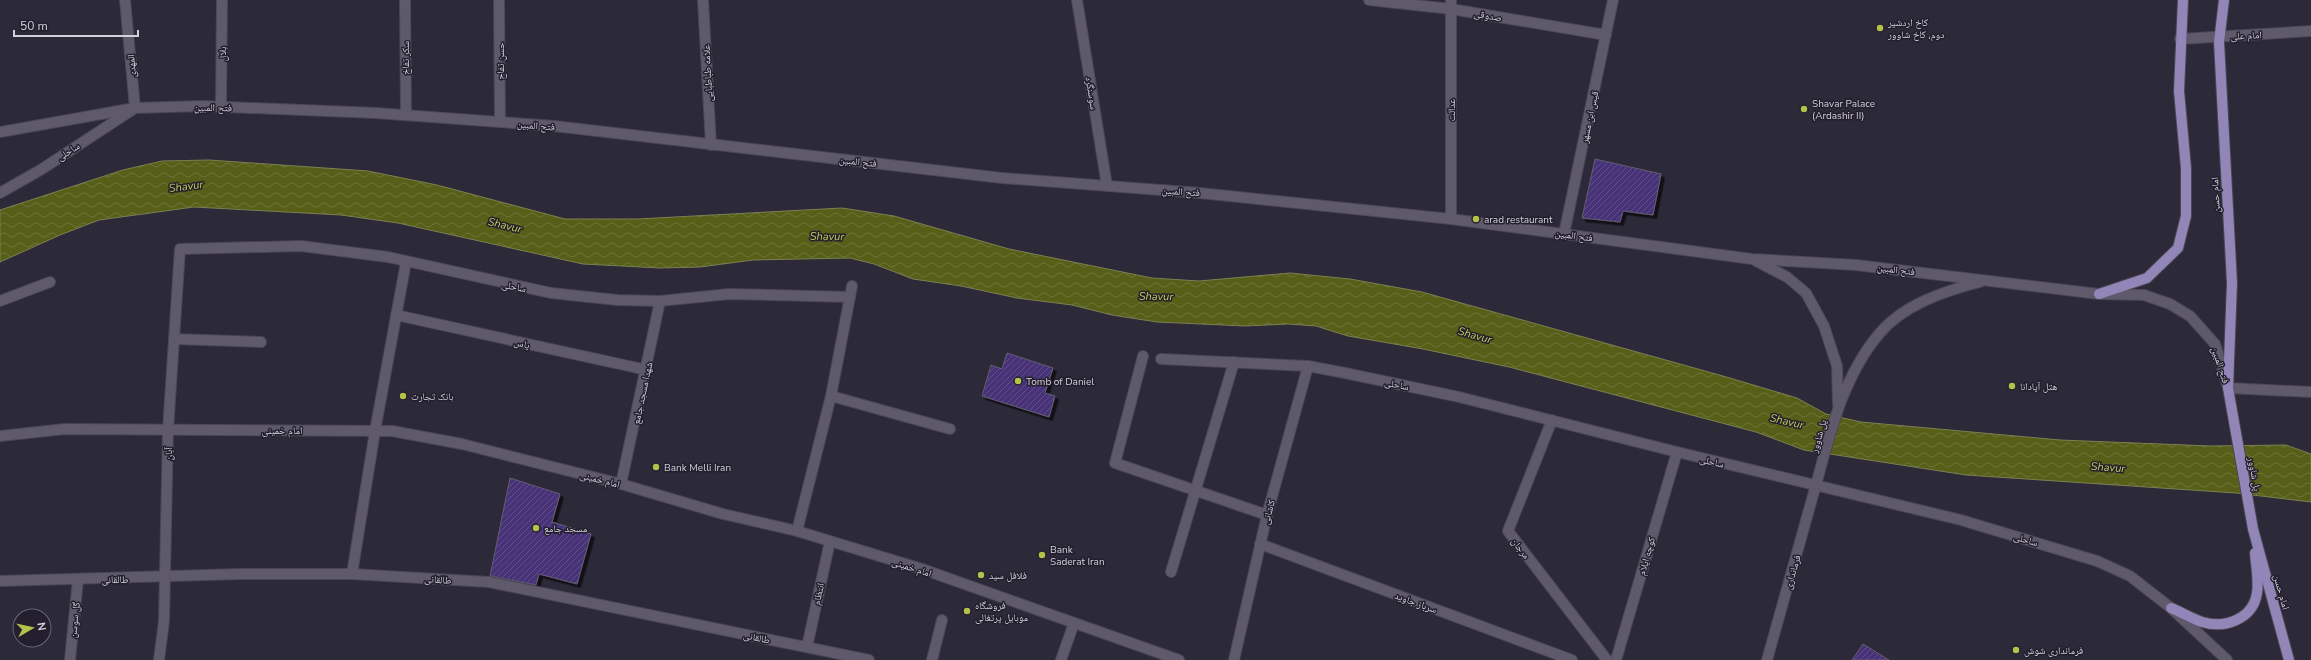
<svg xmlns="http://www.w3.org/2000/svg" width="2311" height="660" font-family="'Nunito Sans','Noto Naskh Arabic',sans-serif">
<defs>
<pattern id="water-waves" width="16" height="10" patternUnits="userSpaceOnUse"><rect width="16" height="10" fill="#565e18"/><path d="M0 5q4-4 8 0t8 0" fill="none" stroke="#6d7439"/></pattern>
<pattern id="building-hatch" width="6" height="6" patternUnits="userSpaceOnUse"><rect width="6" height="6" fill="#473177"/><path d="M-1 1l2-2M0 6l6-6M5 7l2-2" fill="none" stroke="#614e8a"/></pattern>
<filter id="shadow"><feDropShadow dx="3.5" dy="3.5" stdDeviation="0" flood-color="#0009"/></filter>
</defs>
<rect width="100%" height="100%" fill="#2c2938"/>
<path fill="url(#water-waves)" stroke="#7b8052" d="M209,160L368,171L437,185L565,219H638L842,208L894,216L1009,249L1152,278L1199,281L1290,273L1350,279L1422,292L1723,376L1797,398L1826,414L1861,422L2060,440L2211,446L2286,445L2311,454V502L2236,493L1966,475L1804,450L1756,432L1509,367L1423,349L1348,336L1316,326L1288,324L1245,326L1157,322L1112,315L1072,305L1017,298L961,286L913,279L874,264L850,258L753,260L700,267L660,268L583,264L398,223L341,215L194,207L99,220L60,235L0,262V210L123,170L162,161Z"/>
<g fill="url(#building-hatch)" stroke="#635f71" filter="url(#shadow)">
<path d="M1595,159L1661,174L1653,215L1623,211L1620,222L1582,218Z"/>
<path d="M1007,353L1053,368L1045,393L1055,396L1049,417L982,396L991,365L1002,369Z"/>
<path d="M510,478L560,494L552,522L591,534L577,584L539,574L536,585L490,576Z"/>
<path d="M1863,644L1889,660H1852Z"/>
</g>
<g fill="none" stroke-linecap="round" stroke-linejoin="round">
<g stroke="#4a4753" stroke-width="12">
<g id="minor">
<path d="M125,0L135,108"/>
<path d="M405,0L406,115"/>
<path d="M499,0L500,122"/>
<path d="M703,0L711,145"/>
<path d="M1077,0L1107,186"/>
<path d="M1369,0L1451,9L1606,35"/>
<path d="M1451,0V219"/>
<path d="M2180,39L2311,31"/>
<path d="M221,107L222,0"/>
<path d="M0,132L135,108L203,106L376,113L554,126L1002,178L1200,193L1451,219L1752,259L1856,265L2099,294L2144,295L2170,304L2190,316L2215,344L2228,388L2311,392"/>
<path d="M0,193L42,169L132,110"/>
<path d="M1564,234L1613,0"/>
<path d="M1756,261L1787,277L1806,293L1824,326L1837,366L1838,404"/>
<path d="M0,301L50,282"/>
<path d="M396,315L647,370"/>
<path d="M174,339L261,342"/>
<path d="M1143,356L1115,463L1267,515"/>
<path d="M1161,359L1308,366L1345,373L1459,397L1677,452L1961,520L2097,561L2130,576L2171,608L2227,660"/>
<path d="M831,396L950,429"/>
<path d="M1552,420L1508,531L1607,660"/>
<path d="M0,436L65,429L392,431L462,444L621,484L723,514L797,531L922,569L1179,660"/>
<path d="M621,484L660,301"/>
<path d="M797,531L831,396L852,286"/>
<path d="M1260,544L1572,660"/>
<path d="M1171,572L1234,362"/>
<path d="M352,574L375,431L406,262"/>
<path d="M0,581L240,574H352L489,582L869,660"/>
<path d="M807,647L830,541"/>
<path d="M70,660L78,579"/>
<path d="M159,660L164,621L168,430L180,249L301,246L388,257L551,293L617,300L660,301L729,294L850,297"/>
<path d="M932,660L942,620"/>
<path d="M1061,660L1074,623"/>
<path d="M1234,660L1267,515L1308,366"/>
<path d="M1616,660L1677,452"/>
<path d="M1767,660C1782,606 1797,553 1812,499C1828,443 1840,380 1879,334C1903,305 1944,291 1980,282"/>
</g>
</g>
<g stroke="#4a4753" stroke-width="12">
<g id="major">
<path d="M2224,0L2219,42L2232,283L2228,388L2253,529L2289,660"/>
<path d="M2099,294L2147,278L2178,248L2186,216V168L2179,91L2183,0"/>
<path d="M2171,608C2181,612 2191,618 2202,622C2225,629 2253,619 2257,593C2259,581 2256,566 2255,553"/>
</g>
</g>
<use href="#minor" stroke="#5e5a6c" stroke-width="10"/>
<use href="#major" stroke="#9286b9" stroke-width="10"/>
</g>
<g fill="#b3c24b" stroke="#231f2e" stroke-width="1.5">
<circle cx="1880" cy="28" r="4"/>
<circle cx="1804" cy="109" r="4"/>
<circle cx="1476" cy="219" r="4"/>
<circle cx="1018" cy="381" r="4"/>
<circle cx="2012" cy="386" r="4"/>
<circle cx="403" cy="396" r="4"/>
<circle cx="656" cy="467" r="4"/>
<circle cx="536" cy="528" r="4"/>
<circle cx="1042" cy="555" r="4"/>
<circle cx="981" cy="575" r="4"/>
<circle cx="967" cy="611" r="4"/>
<circle cx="2016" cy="650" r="4"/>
</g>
<g text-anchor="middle" stroke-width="3" stroke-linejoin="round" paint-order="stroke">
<g font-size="10" fill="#d2d0da" stroke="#231f2e">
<text transform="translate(1488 15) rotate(10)" y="4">صدوقی</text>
<text transform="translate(2246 35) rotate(-3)" y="4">امام علی</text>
<text transform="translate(222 54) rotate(-90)" y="4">بلال</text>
<text transform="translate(405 58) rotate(-90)" y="4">سکر تفاخ</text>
<text transform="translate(500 61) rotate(-90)" y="4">حسن تفاح</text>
<text transform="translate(131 66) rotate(-95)" y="4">المهدی</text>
<text transform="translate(707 73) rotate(-93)" y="4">علامه طباطبایی</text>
<text transform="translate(1092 93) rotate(81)" y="4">سوسنگرد</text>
<text transform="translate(213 107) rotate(1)" y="4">فتح المبین</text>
<text transform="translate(1451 110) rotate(-90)" y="4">عدالت</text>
<text transform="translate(1589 117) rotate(-78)" y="4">قیس ابن مسهر</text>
<text transform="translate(536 125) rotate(5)" y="4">فتح المبین</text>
<text transform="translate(68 151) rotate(-33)" y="4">ساحلی</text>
<text transform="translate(858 161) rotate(6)" y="4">فتح المبین</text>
<text transform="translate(1181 191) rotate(4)" y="4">فتح المبین</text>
<text transform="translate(2215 195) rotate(-93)" y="4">امام حسن</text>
<text transform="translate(1574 235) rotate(8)" y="4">فتح المبین</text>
<text transform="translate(1896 269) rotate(7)" y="4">فتح المبین</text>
<text transform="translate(514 286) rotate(11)" y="4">ساحلی</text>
<text transform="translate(522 343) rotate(13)" y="4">یاس</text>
<text transform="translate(2221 365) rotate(72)" y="4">فتح المبین</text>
<text transform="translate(1397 384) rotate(12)" y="4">ساحلی</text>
<text transform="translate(642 393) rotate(-78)" y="4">شهدا مسجد جامع</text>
<text x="282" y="434">امام خمینی</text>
<text transform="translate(1818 436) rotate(-74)" y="4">پل شاوور</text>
<text transform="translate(168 454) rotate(-89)" y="4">آبان</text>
<text transform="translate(1712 461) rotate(13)" y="4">ساحلی</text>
<text transform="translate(2255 474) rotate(80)" y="4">پل شاوور</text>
<text transform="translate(600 479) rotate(14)" y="4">امام خمینی</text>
<text transform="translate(1268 512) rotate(-75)" y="4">کاشانی</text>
<text transform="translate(2026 539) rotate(17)" y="4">ساحلی</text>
<text transform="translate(1521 548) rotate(52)" y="4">مرجان</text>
<text transform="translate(1646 556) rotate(-74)" y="4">کوچه ایلام</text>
<text transform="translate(912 567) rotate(18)" y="4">امام خمینی</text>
<text transform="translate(1792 572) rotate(-74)" y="4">فرمانداری</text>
<text transform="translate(115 579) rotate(-1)" y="4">طالقانی</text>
<text transform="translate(438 579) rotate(4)" y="4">طالقانی</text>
<text transform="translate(2282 592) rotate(75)" y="4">امام حسن</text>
<text transform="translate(818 594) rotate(-78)" y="4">انتظام</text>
<text transform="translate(1416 602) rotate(20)" y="4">سرباز جاوید</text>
<text transform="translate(74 620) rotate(-84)" y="4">گل سوسن</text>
<text transform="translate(757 637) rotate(12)" y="4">طالقانی</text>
</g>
<g font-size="10" fill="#d2d0da" stroke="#231f2e" text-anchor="start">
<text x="1888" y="26">کاخ اردشیر<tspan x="1888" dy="12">دوم، کاخ شاوور</tspan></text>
<text x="1812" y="107">Shavar Palace<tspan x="1812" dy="12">(Ardashir II)</tspan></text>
<text x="1484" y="223">arad restaurant</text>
<text x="1026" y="385">Tomb of Daniel</text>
<text x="2020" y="390">هتل آپادانا</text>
<text x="411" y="400">بانک تجارت</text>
<text x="664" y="471">Bank Melli Iran</text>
<text x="544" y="532">مسجد جامع</text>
<text x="1050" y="553">Bank<tspan x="1050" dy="12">Saderat Iran</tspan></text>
<text x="989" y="579">فلافل سید</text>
<text x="975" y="609">فروشگاه<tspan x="975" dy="12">موبایل پرتغالی</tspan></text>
<text x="2024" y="654">فرمانداری شوش</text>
</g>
<g font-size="11" font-style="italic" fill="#c0cf58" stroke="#231f2e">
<text transform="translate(186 186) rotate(-7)" y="4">Shavur</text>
<text transform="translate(505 225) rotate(14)" y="4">Shavur</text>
<text transform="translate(827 236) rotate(1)" y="4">Shavur</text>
<text transform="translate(1156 296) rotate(1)" y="4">Shavur</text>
<text transform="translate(1475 335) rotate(16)" y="4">Shavur</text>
<text transform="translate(1787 421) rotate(13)" y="4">Shavur</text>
<text transform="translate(2108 467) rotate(4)" y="4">Shavur</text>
</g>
</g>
<g transform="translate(32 628) rotate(81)"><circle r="19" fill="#231f2e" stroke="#696673"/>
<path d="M0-3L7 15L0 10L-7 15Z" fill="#b3c24b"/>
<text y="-6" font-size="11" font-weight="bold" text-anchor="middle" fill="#d2d0da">N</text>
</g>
<path d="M14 30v6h124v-6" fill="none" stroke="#d2d0da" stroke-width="2"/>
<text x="20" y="30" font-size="12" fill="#d2d0da" stroke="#231f2e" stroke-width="3" paint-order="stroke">50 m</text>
</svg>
